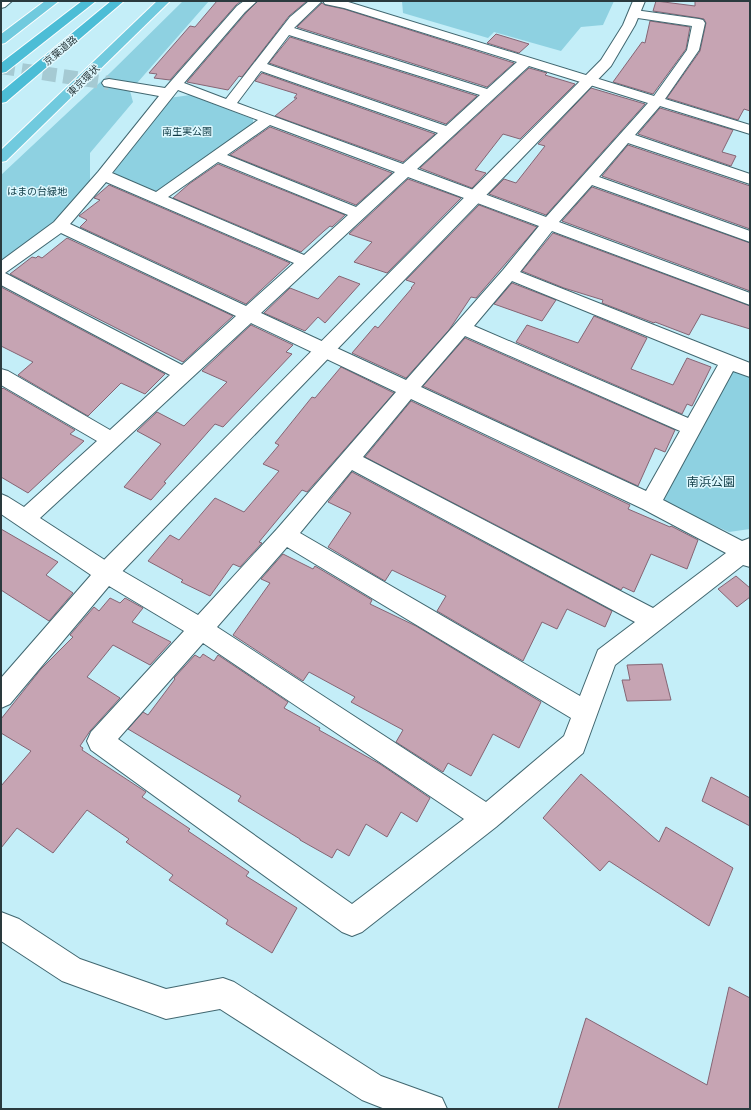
<svg xmlns="http://www.w3.org/2000/svg" width="751" height="1110" font-family="'Alegreya Sans','Noto Sans JP',sans-serif">
<rect width="100%" height="100%" fill="#c4eef8"/>
<g fill="#8ed1e1">
<path d="M183,1H209L130,91L133,102L90,153V185L57,223L1,266V175L111,72Z"/>
<path d="M402,1H614L603,25L581,27L561,51L494,32L488,38L403,13Z"/>
<path d="M190,95L253,119V124L165,190L154,192L117,177L112,169L169,98Z"/>
<path d="M731,369L750,377V529L729,532L656,500Z"/>
</g>
<g fill="#c6a4b3" stroke="#856574">
<path d="M217,1H241L236,5L170,80L154,78L157,74L149,73L190,26L195,27Z"/>
<path d="M258,1H307L289,16L242,77L239,76L228,90L187,82L246,13Z"/>
<path d="M656,1L695,6V1H750V111L744,109L738,120L667,98L700,51L706,23L704,19L699,18L653,11Z"/>
<path d="M322,3L325,5L344,9L514,63L487,87L297,27Z"/>
<path d="M650,21L690,27L686,49L653,94L613,82L642,42L645,43Z"/>
<path d="M496,34L529,44L519,53L487,43Z"/>
<path d="M290,37L477,96L446,124L269,63Z"/>
<path d="M529,68L547,73L545,75L575,84L520,139L503,134L475,170L486,173L472,188L420,168Z"/>
<path d="M262,73L435,134L403,162L275,116L297,98H294L297,94L255,81Z"/>
<path d="M591,88L645,104L546,215L489,194L504,179L516,183L545,146L538,144Z"/>
<path d="M660,108L733,130L722,152L736,156L731,166L638,134Z"/>
<path d="M270,127L392,173L356,205L230,155Z"/>
<path d="M628,145L750,186V229L602,176Z"/>
<path d="M218,164L345,215L332,227L330,226L324,231L301,252L173,198L189,184Z"/>
<path d="M408,179L461,198L387,273L354,262L372,242L349,234Z"/>
<path d="M109,185L290,263L246,304L80,227L87,220L79,216L100,200L94,198Z"/>
<path d="M592,187L750,243V291L562,221Z"/>
<path d="M479,205L537,227L476,298L471,297L449,330L406,378L352,353L375,326L378,328L412,288H411L415,283L406,280Z"/>
<path d="M553,233L750,306V329L701,314L689,335L655,322L654,323L602,303L603,300L564,288L522,271Z"/>
<path d="M67,238L233,316L183,362L10,274L32,257L36,258L38,256L42,258Z"/>
<path d="M339,276L360,284L325,323L318,317L305,331L264,313L290,288L318,299Z"/>
<path d="M512,283L556,300L542,321L494,304Z"/>
<path d="M1,287L165,374L145,394L121,383L88,416L18,375L33,362L1,346Z"/>
<path d="M594,316L647,338L631,369L673,385L687,358L711,367L692,406L687,404L682,414L516,342L527,325L578,343Z"/>
<path d="M251,325L293,345L286,352L292,354L223,427L215,424L164,482L166,483L151,500L124,487L161,444L137,431L157,412L184,426L227,382L202,371Z"/>
<path d="M465,338L675,430L665,452L655,448L638,486L423,386Z"/>
<path d="M341,367L394,393L307,492L302,490L259,542L262,543L240,567L233,564L210,596L181,582L183,580L148,561L170,535L179,540L215,498L244,512L279,471L263,464L279,445L275,443L312,397L315,398Z"/>
<path d="M3,388L75,430L70,434L84,441L28,493L1,477V390Z"/>
<path d="M411,401L630,505L628,509L670,527L671,526L698,540L687,569L651,554L634,592L623,587L621,590L365,457Z"/>
<path d="M352,472L612,611L605,627L567,609L557,629L542,622L523,661L437,611L446,596L392,570L385,581L328,547L351,513L328,502Z"/>
<path d="M1,529L58,562L46,575L73,593L49,621L1,590Z"/>
<path d="M283,554L313,569L315,566L372,600L370,604L416,626L541,702L519,748L493,734L471,776L448,763L443,772L396,742L403,730L351,702L355,697L309,672L303,681L233,635L270,583L261,579Z"/>
<path d="M736,576L750,588V597L737,607L718,589Z"/>
<path d="M110,598L120,603L125,598L143,608L132,622L171,642L150,665L113,645L87,677L120,698L90,731L80,746L83,748L82,750L146,792L142,797L190,829L188,831L249,872L246,876L297,908L272,953L226,924L228,920L169,880L173,875L126,842L129,839L87,810L53,853L17,828L1,848V786L31,751L1,733V719L41,669L73,637L70,635L94,607L99,611Z"/>
<path d="M203,654L214,661L218,655L288,702L284,708L320,728L319,730L380,764L430,798L417,822L401,812L387,837L366,824L349,856L337,849L332,858L300,840V839L238,801L241,796L128,729L143,712L148,715L175,679L174,678L195,655L200,658Z"/>
<path d="M662,664L671,700L627,701L622,680H630L627,665Z"/>
<path d="M581,774L659,842L666,827L733,868L709,926L609,861L600,871L543,818Z"/>
<path d="M711,777L750,798V826L702,801Z"/>
<path d="M729,987L750,998V1109H558L586,1018L707,1085Z"/>
</g>
<g fill="none" stroke-linecap="round" stroke-linejoin="round">
<path stroke="#a5cad3" stroke-width="14" stroke-dasharray="14 7" stroke-linecap="butt" d="M1,67L109,83"/>
<g stroke="#416770" stroke-width="2">
<g id="minor">
<path d="M1,1H12L5,7L1,8Z"/>
<path d="M244,1H257L245,12L184,83L226,99L290,17L309,1H322L294,28L487,89L517,62L344,8L325,4L323,1H345L654,96L687,50L692,26L631,17L629,14L631,11L635,10L699,19L703,20L705,23L699,50L665,99L750,125V134L660,106L635,135L750,174V184L628,143L599,177L750,231V242L592,185L559,222L750,293V305L552,231L520,272L750,363V377L733,371L663,500L742,541L750,538V567L743,565L615,665L583,753L496,827L362,932L352,936L342,932L91,750L87,741L91,732L184,631L109,586L10,704L1,708V678L91,575L1,514V494L8,497L24,507L97,441L1,385V369L8,371L110,430L170,375L1,285V261L54,222L98,172L159,96L104,86L102,83L104,80L109,79L165,88L237,6ZM289,35L480,95L446,126L267,64ZM529,66L648,103L546,217L417,169ZM261,71L438,133L403,164L237,103ZM178,90L258,120L156,192L112,173ZM270,125L395,172L356,207L227,155ZM218,162L348,215L304,255L168,197ZM408,177L539,226L503,270L406,380L261,313ZM106,182L294,263L246,306L70,224ZM61,233L236,316L182,365L5,273ZM512,281L718,365L688,418L474,326ZM251,323L396,392L277,529L198,615L114,566L40,518ZM465,336L680,431L646,491L421,387ZM411,399L643,509L726,553L653,608L363,457ZM352,470L635,622L598,650L580,696L300,533ZM287,547L571,718L564,736L486,802L217,627ZM203,643L464,819L352,904L118,739Z"/>
<path d="M1,912L19,919L80,959L166,989L223,978L234,982L381,1076L442,1098L447,1109H385L362,1100L220,1009L166,1019L62,981L1,941Z"/>
</g>
</g>
<g stroke="#416770" stroke-width="2">
<path id="tertiary" d="M633,1H645L635,25L611,66L114,580L106,583L98,580L95,573L98,566L601,60L623,25Z"/>
</g>
<g stroke="#fff" stroke-width="2">
<g id="trunk">
<path d="M45,1H59L5,43L1,44V34Z"/>
<path d="M157,1H170L6,161L1,162V150Z"/>
</g>
</g>
<g stroke="#fff" stroke-width="2">
<g id="motorway">
<path d="M82,1H96L6,72L1,73V63Z"/>
<path d="M111,1H124L6,102L1,103V92Z"/>
</g>
</g>
<use href="#minor" fill="#fff" fill-rule="evenodd"/>
<use href="#tertiary" fill="#fff" fill-rule="evenodd"/>
<use href="#trunk" fill="#70cade" fill-rule="evenodd"/>
<use href="#motorway" fill="#4cbdd6" fill-rule="evenodd"/>
</g>
<g text-anchor="middle" stroke-width="3" stroke-linejoin="round" paint-order="stroke">
<g font-size="10" fill="#2a3a3e" stroke="#dff8fe">
<text transform="translate(60 50) rotate(-40)" y="4">京葉道路</text>
<text transform="translate(83 80) rotate(-44)" y="4">東京環状</text>
</g>
<g font-size="10" fill="#0d3a44" stroke="#dff8fe">
<text x="187" y="135">南生実公園</text>
<text x="37" y="195">はまの台緑地</text>
</g>
<g font-size="12" fill="#0d3a44" stroke="#dff8fe">
<text x="711" y="486">南浜公園</text>
</g>
</g>
<rect width="751" height="1110" fill="none" stroke="#2a3a3e" stroke-width="4"/>
</svg>
